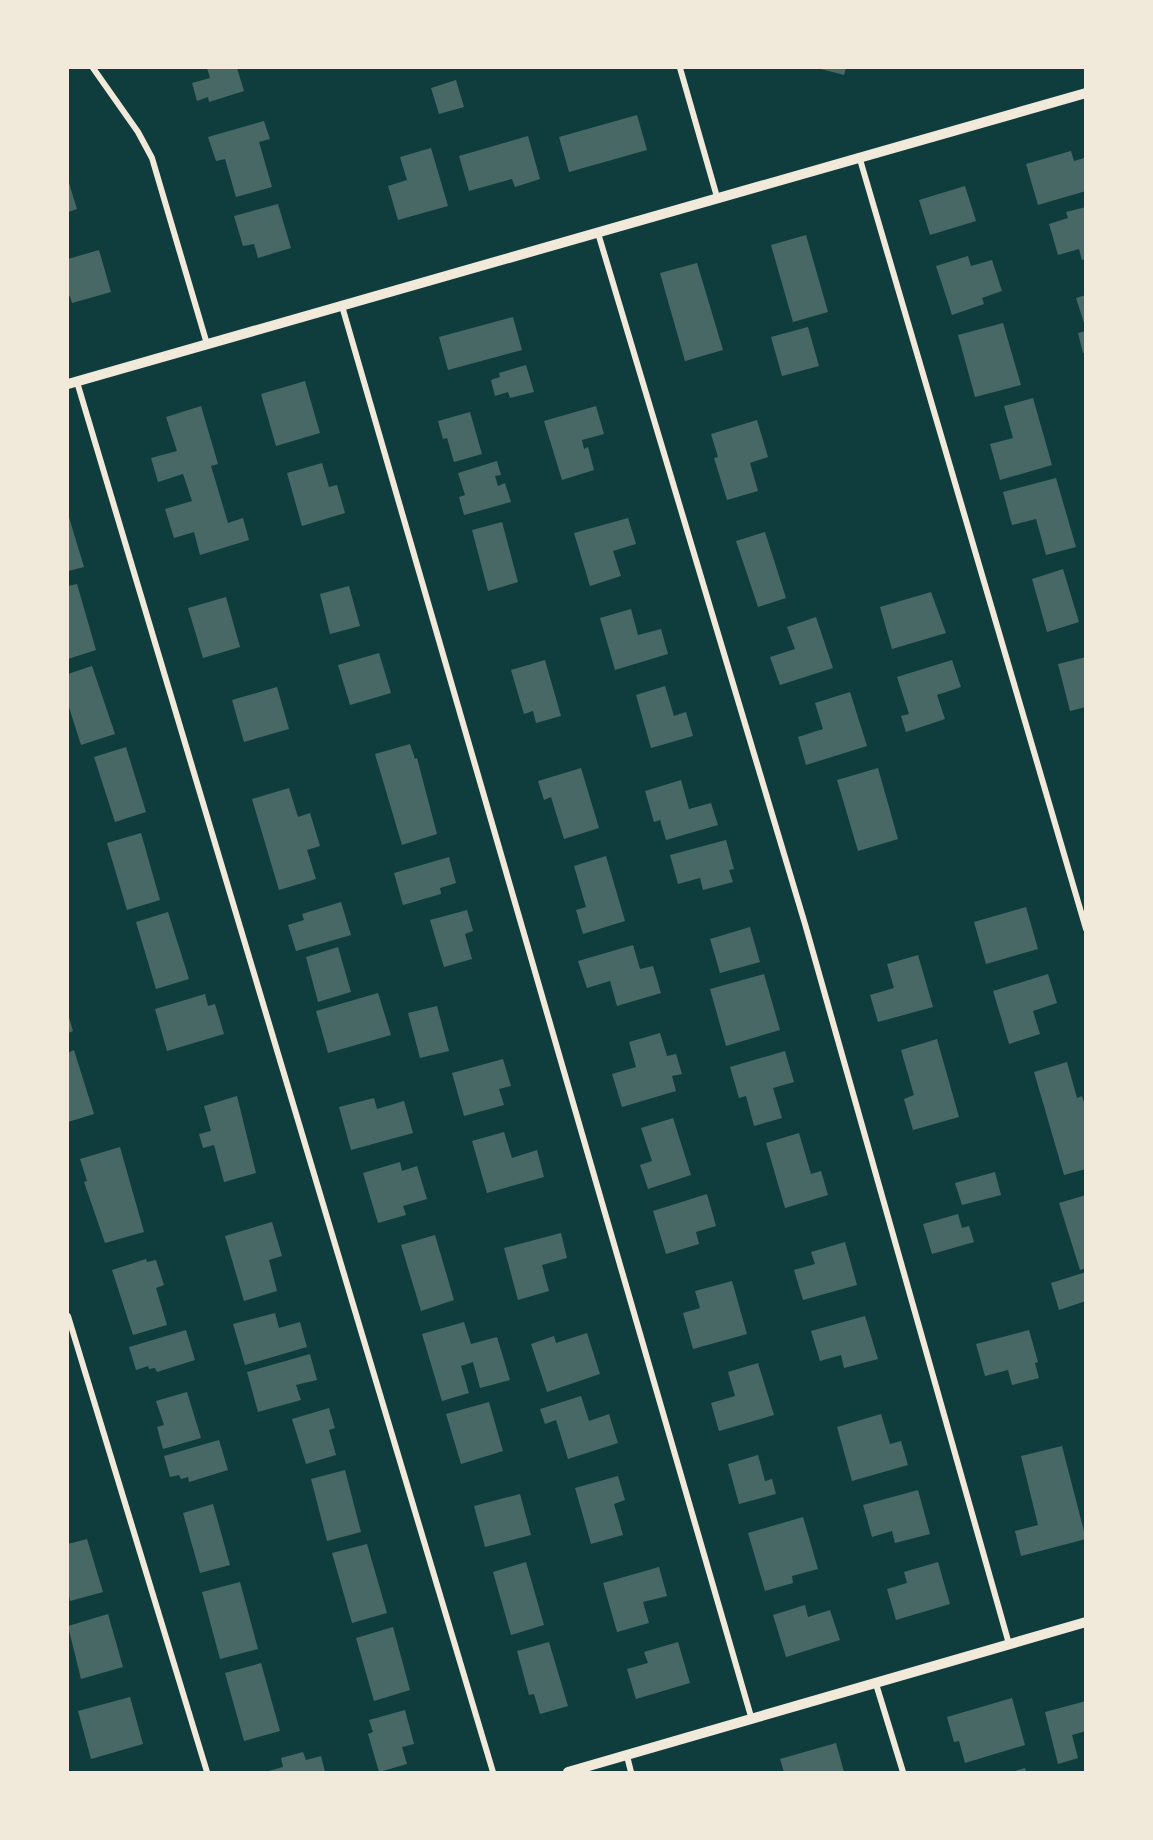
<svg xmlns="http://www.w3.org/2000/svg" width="1153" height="1840" font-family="'Varela Round',sans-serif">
<rect width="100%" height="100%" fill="#0f3d3e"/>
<g fill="#486865">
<path d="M207,68H237L244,91L209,102L208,97L197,101L192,83L210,78Z"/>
<path d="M817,68H846L844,75Z"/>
<path d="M456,80L464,107L439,114L431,88Z"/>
<path d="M637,115L647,150L569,172L559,137Z"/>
<path d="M264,121L270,139L259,142L272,187L236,197L225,159L216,161L208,137Z"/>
<path d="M528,136L540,179L515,187L512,179L469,191L459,156Z"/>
<path d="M431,148L448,206L398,220L388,186L407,180L400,157Z"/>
<path d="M1071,151L1074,161L1084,158L1086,191L1038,205L1026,164Z"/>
<path d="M68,180L77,209L68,212Z"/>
<path d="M965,186L976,221L930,235L919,200Z"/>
<path d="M278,204L291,248L258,258L254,244L243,246L234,216Z"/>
<path d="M1086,207V259L1082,260L1079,249L1058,255L1049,224L1068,218L1066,212Z"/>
<path d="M806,235L828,312L793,322L771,245Z"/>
<path d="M99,250L111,292L72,303L70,296L68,297V259Z"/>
<path d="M968,256L971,266L992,260L1002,291L982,298L984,304L952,315L936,266Z"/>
<path d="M697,263L723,350L685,361L660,273Z"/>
<path d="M1086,295V326H1085L1076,298Z"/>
<path d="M513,317L522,350L448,370L439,337Z"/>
<path d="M1003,323L1021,385L975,397L958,335Z"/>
<path d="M808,327L819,366L782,376L771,337Z"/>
<path d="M1086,331V352L1083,353L1078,333Z"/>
<path d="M526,365L534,392L510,398L508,392L495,396L491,380L500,377L499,373Z"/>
<path d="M305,381L320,433L276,446L261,394Z"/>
<path d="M1033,398L1052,465L1000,480L990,444L1013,438L1004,406Z"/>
<path d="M201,406L218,464L211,466L228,523L243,518L249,540L200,555L194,532L174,538L165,509L192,501L183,474L158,482L151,458L177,451L166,417Z"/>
<path d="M596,406L604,434L582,440L584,449L588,447L594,470L562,480L544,421Z"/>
<path d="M470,412L482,454L454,462L447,438L443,439L438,421Z"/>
<path d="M757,420L768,457L750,463L758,491L727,500L714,458L718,457L711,434Z"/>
<path d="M497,461L501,475L495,476L498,486L505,483L511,502L464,515L459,497L465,495L458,473Z"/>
<path d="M322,463L329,487L337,485L345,513L302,526L287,473Z"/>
<path d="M1056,478L1076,547L1046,555L1036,519L1012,525L1003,492Z"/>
<path d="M68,514L84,567L68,571Z"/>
<path d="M628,518L636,544L613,551L621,576L590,586L574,533Z"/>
<path d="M502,522L518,582L488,591L472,530Z"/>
<path d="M765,532L786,598L758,607L736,541Z"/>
<path d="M1063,569L1079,622L1047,632L1032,579Z"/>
<path d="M77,584L96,650L68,659V586Z"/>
<path d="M349,586L360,626L330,634L320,594Z"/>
<path d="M931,592L946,633L892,649L880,607Z"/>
<path d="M226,597L240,647L203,658L188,608Z"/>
<path d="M631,609L638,635L661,629L668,654L615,670L600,618Z"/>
<path d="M816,617L833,668L780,685L770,657L795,649L787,627Z"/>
<path d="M379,653L391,693L350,705L338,665Z"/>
<path d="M1086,657V707L1070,711L1058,664Z"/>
<path d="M545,660L561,716L536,723L533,711L524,714L511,670Z"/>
<path d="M952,660L961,687L937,695L945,719L906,732L901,716L909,714L897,677Z"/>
<path d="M92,666L115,734L81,745L68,704V674Z"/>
<path d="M665,686L674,716L686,712L693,736L651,748L636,695Z"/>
<path d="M277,687L289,729L244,742L232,700Z"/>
<path d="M850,692L867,746L806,765L798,737L823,729L815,703Z"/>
<path d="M410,744L415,759L417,758L437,834L402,845L375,754Z"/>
<path d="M126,747L146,812L115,822L94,757Z"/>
<path d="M581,768L599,828L564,839L551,797L544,800L538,781Z"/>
<path d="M878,768L898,839L858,851L837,780Z"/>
<path d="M681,780L689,809L711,803L718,825L666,840L660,820L654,822L645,791Z"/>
<path d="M289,788L298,817L310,813L320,846L307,850L316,879L279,890L252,799Z"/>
<path d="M141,833L160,900L127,910L107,843Z"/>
<path d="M726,840L734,869L729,870L733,882L703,890L700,878L678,884L670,855Z"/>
<path d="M606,856L625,921L583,934L576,910L586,907L574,866Z"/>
<path d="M449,857L456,883L440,888L441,894L403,905L394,873Z"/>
<path d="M341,902L351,935L296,951L288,925L304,920L302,914Z"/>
<path d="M1026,907L1038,949L986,964L974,922Z"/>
<path d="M467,910L473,931L465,934L472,959L444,967L430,920Z"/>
<path d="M168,912L189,979L156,989L136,922Z"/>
<path d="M750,927L760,962L720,973L710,939Z"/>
<path d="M633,945L640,969L653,966L661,993L617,1006L610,981L587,988L578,961Z"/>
<path d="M338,947L351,992L318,1002L306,957Z"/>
<path d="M918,955L933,1007L878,1022L870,995L894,988L887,964Z"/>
<path d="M764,974L780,1030L726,1046L710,989Z"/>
<path d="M1048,974L1057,1003L1033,1011L1040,1034L1009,1044L993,991Z"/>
<path d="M378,993L391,1035L328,1053L316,1011Z"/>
<path d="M205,994L208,1006L215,1004L224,1034L167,1051L155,1009Z"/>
<path d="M437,1006L449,1051L420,1058L408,1013Z"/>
<path d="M68,1014L73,1031L68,1033Z"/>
<path d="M660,1033L667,1056L676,1054L682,1074L672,1076L676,1091L622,1107L612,1074L636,1067L629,1042Z"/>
<path d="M937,1039L959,1117L913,1130L904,1099L914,1095L901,1050Z"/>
<path d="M74,1050L94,1114L68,1122V1053Z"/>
<path d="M785,1051L794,1082L773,1088L782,1118L754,1126L746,1096L739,1098L730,1067Z"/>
<path d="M503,1059L511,1086L499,1089L504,1105L464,1116L452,1073Z"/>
<path d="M1067,1062L1077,1098L1082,1096L1086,1108V1169L1064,1175L1034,1072Z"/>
<path d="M237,1096L256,1173L224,1182L214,1145L203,1148L199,1134L211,1131L204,1106Z"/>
<path d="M374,1098L377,1109L404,1101L413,1133L351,1150L339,1107Z"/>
<path d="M673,1118L691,1175L648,1189L640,1165L652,1161L641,1128Z"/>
<path d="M504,1132L512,1158L537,1150L544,1177L487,1193L472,1141Z"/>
<path d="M799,1133L811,1174L821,1171L828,1195L785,1208L766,1143Z"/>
<path d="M120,1147L144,1232L105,1243L84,1182L87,1181L80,1159Z"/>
<path d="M400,1162L402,1171L417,1166L427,1199L403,1206L406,1215L378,1223L363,1173Z"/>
<path d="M995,1172L1001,1195L962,1205L955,1183Z"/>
<path d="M707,1194L716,1226L696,1232L699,1244L666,1254L653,1211Z"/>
<path d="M1086,1195V1268L1080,1270L1059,1203Z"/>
<path d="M958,1214L962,1228L969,1226L974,1242L932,1254L923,1224Z"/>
<path d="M272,1222L282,1256L269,1260L277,1291L244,1301L225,1236Z"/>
<path d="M561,1233L567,1258L542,1265L549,1291L518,1300L504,1248Z"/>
<path d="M435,1235L454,1300L421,1311L401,1245Z"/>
<path d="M845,1242L857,1285L803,1300L794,1270L815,1264L811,1252Z"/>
<path d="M146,1259L147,1262L156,1260L164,1285L156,1288L167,1325L133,1335L112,1270Z"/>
<path d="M1086,1272V1301L1059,1310L1051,1283Z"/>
<path d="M732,1281L747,1334L693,1349L683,1313L700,1308L695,1291Z"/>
<path d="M275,1313L279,1328L300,1322L307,1347L245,1365L233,1324Z"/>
<path d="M865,1316L878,1359L844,1368L841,1355L820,1361L811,1331Z"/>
<path d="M464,1322L471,1344L497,1337L510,1380L480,1388L473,1362L461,1366L469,1393L442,1401L422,1334Z"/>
<path d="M186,1330L195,1360L157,1372L155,1368L149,1369L148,1366L136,1370L129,1347Z"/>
<path d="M1029,1330L1038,1362L1035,1363L1039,1378L1012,1385L1008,1370L985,1376L976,1344Z"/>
<path d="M587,1333L600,1374L547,1392L531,1344L554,1336L556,1343Z"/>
<path d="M310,1354L317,1380L296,1385L301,1400L258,1412L247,1372Z"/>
<path d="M758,1363L774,1415L719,1431L711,1403L735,1396L728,1372Z"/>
<path d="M187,1392L201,1438L163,1449L157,1427L164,1425L156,1401Z"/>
<path d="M581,1396L589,1421L609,1414L618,1443L568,1459L556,1420L545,1424L540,1409Z"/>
<path d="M489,1402L503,1451L461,1464L446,1414Z"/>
<path d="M329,1408L335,1428L329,1430L336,1455L306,1464L292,1419Z"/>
<path d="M881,1414L890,1444L901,1441L908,1465L852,1481L837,1427Z"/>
<path d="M219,1440L228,1470L189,1482L188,1477L181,1479L179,1475L170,1477L164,1456Z"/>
<path d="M1062,1446L1086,1539L1021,1556L1015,1531L1038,1525L1021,1456Z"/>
<path d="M758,1455L765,1481L772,1479L776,1494L739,1504L728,1464Z"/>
<path d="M345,1470L361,1532L327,1541L311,1479Z"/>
<path d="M618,1476L625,1500L614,1504L623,1535L591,1544L575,1488Z"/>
<path d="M918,1490L930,1534L895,1543L892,1531L872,1537L863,1505Z"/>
<path d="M520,1494L531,1535L485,1547L474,1506Z"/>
<path d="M213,1504L230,1565L200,1573L183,1513Z"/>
<path d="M803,1517L818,1569L792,1576L793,1583L765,1591L748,1533Z"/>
<path d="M87,1539L103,1592L70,1601L68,1591V1544Z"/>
<path d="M367,1544L387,1613L352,1623L332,1553Z"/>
<path d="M526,1562L544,1625L511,1635L493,1572Z"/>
<path d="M938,1562L950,1604L896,1620L887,1589L907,1583L904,1572Z"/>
<path d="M659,1567L667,1596L643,1602L649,1623L617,1632L603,1583Z"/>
<path d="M240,1582L258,1649L220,1659L202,1592Z"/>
<path d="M805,1605L808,1617L830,1610L840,1640L786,1657L773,1615Z"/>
<path d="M108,1614L123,1667L81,1679L68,1626Z"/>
<path d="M393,1627L410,1690L374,1701L356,1638Z"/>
<path d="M549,1642L568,1706L540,1714L534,1694L529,1695L517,1651Z"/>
<path d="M678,1642L690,1683L636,1699L627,1669L648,1663L644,1652Z"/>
<path d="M261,1663L280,1731L244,1741L225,1673Z"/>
<path d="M130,1697L143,1744L91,1759L78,1711Z"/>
<path d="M1012,1698L1025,1745L965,1763L959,1741L954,1742L947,1717Z"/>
<path d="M1086,1701V1731L1072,1735L1078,1758L1058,1764L1045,1712Z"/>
<path d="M405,1710L414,1744L402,1747L407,1764L379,1772L368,1734L373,1732L369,1720Z"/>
<path d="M836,1743L844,1772H784L780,1759Z"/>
<path d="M303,1752L306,1760L321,1756L325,1772H265L283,1767L281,1758Z"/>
<path d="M1025,1768L1026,1772H1012Z"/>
</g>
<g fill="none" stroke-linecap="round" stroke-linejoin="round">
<g stroke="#f1e9da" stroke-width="6">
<path d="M93,68L138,132L152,158L207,344"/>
<path d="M680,68L717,197"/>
<path d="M859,156L1086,929"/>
<path d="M598,233L805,924L1009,1644"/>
<path d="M342,306L752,1720"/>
<path d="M77,382L493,1772"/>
<path d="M68,1316L207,1772"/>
<path d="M876,1684L903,1772"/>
<path d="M627,1756L631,1772"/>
</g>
<g stroke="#f1e9da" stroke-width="10">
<path d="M68,384L1086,93"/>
<path d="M568,1772L1086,1622"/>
</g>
</g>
<rect width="1153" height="1840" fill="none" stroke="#f1e9da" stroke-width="138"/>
</svg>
